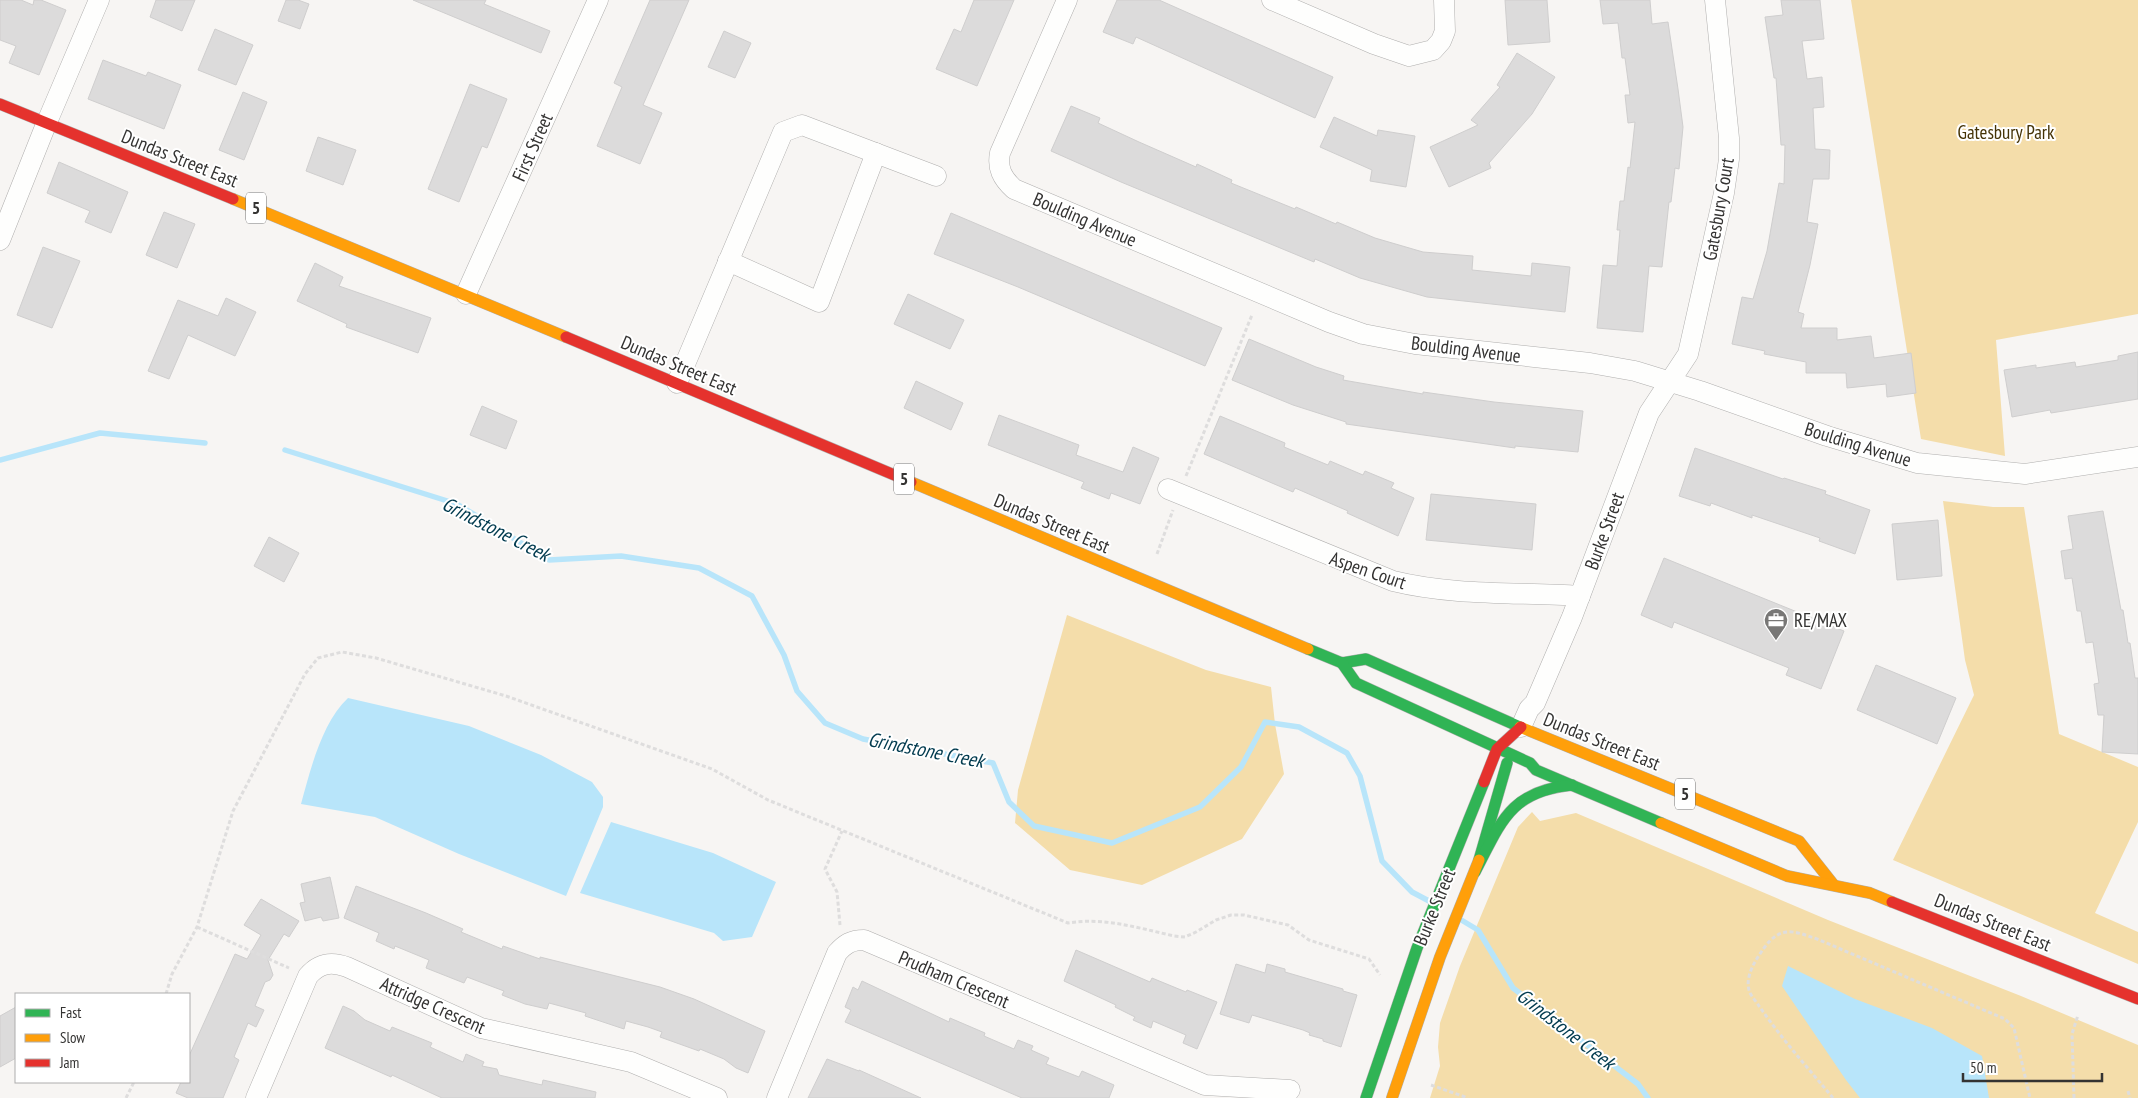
<svg xmlns="http://www.w3.org/2000/svg" width="2138" height="1098" font-family="'PT Sans Narrow',sans-serif">
<rect width="100%" height="100%" fill="#f7f5f3"/>
<g fill="#f4ddaa">
<path d="M1851,0H2138V314L1996,340L2005,456L1921,439Z"/>
<path d="M1943,501L1993,507H2024L2059,734L2138,767V822L2095,913L2138,932V964L1893,860L1974,695L1965,660Z"/>
<path d="M1067,615L1206,670L1271,687L1275,724L1284,774L1242,839L1142,885L1070,870L1015,823L1018,790Z"/>
<path d="M1532,812L1540,821L1576,813L1828,920L2021,996L2138,1045V1098H1430L1440,1066L1438,1047L1440,1023L1460,966L1518,827Z"/>
</g>
<g fill="#b8e5fa">
<path d="M348,698L469,726L541,755L592,782L603,797V807L566,896L459,854L375,817L301,804C310,771 322,722 348,698Z"/>
<path d="M611,822L713,853L776,882L752,937L723,941L714,933L580,893Z"/>
<path d="M1788,966L1855,999L1932,1028L1982,1056L1989,1098H1860L1846,1080L1782,986Z"/>
</g>
<g fill="none" stroke-linecap="round" stroke-linejoin="round">
<g stroke="#b8e5fa" stroke-width="5.5">
<path d="M285,450L457,504L549,560L621,556L699,568L752,596L784,655L797,691L825,723L863,739L993,763L1009,802L1034,826L1112,843L1200,807L1241,767L1265,722L1299,727L1347,753L1360,776L1382,861L1412,892L1429,901"/>
<path d="M0,460L100,433L205,443"/>
<path d="M1463,921L1478,930L1513,988L1638,1084L1648,1098"/>
</g>
</g>
<g fill="#dcdbdb" stroke="#cfcece">
<path d="M0,0H21L33,5L34,0H41L66,10L39,75L9,63L16,46L0,40Z"/>
<path d="M156,0H195L182,31L150,17Z"/>
<path d="M286,0H298L309,4L300,29L278,21Z"/>
<path d="M413,0H486L484,4L550,31L541,53Z"/>
<path d="M650,0H689L643,105L662,113L640,164L597,146L622,87L614,83Z"/>
<path d="M974,0H1014L977,86L936,69L954,29L961,32Z"/>
<path d="M1117,0H1159L1333,77L1315,118L1136,37L1133,44L1103,32Z"/>
<path d="M1505,0H1547L1550,42L1508,45Z"/>
<path d="M1600,0H1650L1652,24L1668,22L1678,89L1683,127L1679,169L1675,168L1671,202H1669L1662,267L1649,266L1643,332L1597,328L1603,265L1617,266L1620,230H1617L1620,201H1624L1628,167L1630,168L1635,122L1628,123L1625,95H1630L1625,58H1622L1618,23L1603,24Z"/>
<path d="M1781,0H1820L1824,39L1802,41L1807,79L1822,77L1824,107L1813,108L1815,149L1830,150L1829,179H1813L1807,222L1818,224L1810,265L1798,312L1804,314L1801,328H1837V340L1871,336L1874,358L1911,353L1916,393L1887,397L1886,384L1847,388L1846,373H1806V362L1764,354L1765,351L1732,344L1742,297L1753,299L1767,251L1779,183L1784,184L1785,145H1781L1776,78H1774L1765,17L1783,15Z"/>
<path d="M215,29L253,45L236,85L198,70Z"/>
<path d="M724,31L751,43L735,78L708,67Z"/>
<path d="M1517,53L1555,77L1532,114L1489,163L1491,168L1449,187L1430,147L1478,125L1471,120L1500,87L1497,85Z"/>
<path d="M103,60L146,76L148,72L181,85L164,129L88,99Z"/>
<path d="M470,84L507,99L487,148L482,146L459,202L428,189Z"/>
<path d="M243,92L267,102L244,160L219,150Z"/>
<path d="M1071,106L1100,118L1098,123L1139,142L1196,167L1197,164L1232,180L1231,183L1295,209L1296,207L1336,224L1337,222L1375,238L1423,252L1473,256L1472,270L1531,276L1532,263L1570,267L1565,312L1427,297L1360,278L1315,259L1314,262L1121,182L1051,151Z"/>
<path d="M1334,117L1377,136L1378,130L1415,136L1406,187L1370,181L1372,170L1320,147Z"/>
<path d="M318,137L356,150L343,185L306,171Z"/>
<path d="M59,162L128,192L111,233L85,222L90,211L47,193Z"/>
<path d="M164,212L195,224L177,268L146,255Z"/>
<path d="M951,213L1222,328L1205,366L1018,287L934,254Z"/>
<path d="M43,247L80,261L52,328L17,315Z"/>
<path d="M315,263L343,277L339,286L431,318L418,353L346,327L347,324L297,301Z"/>
<path d="M908,294L964,320L950,349L894,324Z"/>
<path d="M226,298L256,312L235,356L188,335L169,379L148,371L178,300L218,316Z"/>
<path d="M1249,339L1316,367L1344,376L1343,380L1423,394V392L1494,402L1583,411L1578,452L1515,446V448L1346,424V422L1293,405L1232,380Z"/>
<path d="M2138,352V399L2051,413L2050,410L2012,417L2004,370L2036,365V368L2075,362L2076,367L2118,360V356Z"/>
<path d="M916,381L963,403L951,430L904,408Z"/>
<path d="M482,406L517,421L506,449L470,435Z"/>
<path d="M999,415L1079,445L1076,455L1123,472L1133,447L1159,458L1140,504L1111,493L1109,499L1081,488L1084,482L988,445Z"/>
<path d="M1220,416L1285,443L1284,447L1328,465L1330,461L1363,475L1365,471L1394,483L1391,488L1414,498L1398,536L1347,513L1348,511L1295,488L1293,492L1204,454Z"/>
<path d="M1695,448L1783,479L1784,478L1826,491L1825,494L1870,510L1855,554L1819,541L1820,538L1752,515V518L1711,503L1710,506L1679,496Z"/>
<path d="M1431,494L1536,504L1532,550L1426,540Z"/>
<path d="M2103,511L2121,610H2123L2128,643H2130L2135,678H2138V754L2102,752L2104,715H2098L2094,684L2099,683L2093,642L2086,643L2081,611H2077L2072,578L2065,579L2061,551L2073,549L2068,516Z"/>
<path d="M1938,520L1942,576L1897,580L1892,524Z"/>
<path d="M269,537L299,553L284,582L254,566Z"/>
<path d="M1664,558L1844,631L1821,689L1786,675L1789,668L1674,622L1672,628L1641,615Z"/>
<path d="M1876,665L1956,698L1937,744L1857,710Z"/>
<path d="M330,877L339,918L323,921L321,917L305,921L300,903L305,902L301,884Z"/>
<path d="M356,886L426,913L463,929L461,932L502,949L503,946L540,959V957L660,987L694,999L765,1031L748,1073L736,1068L724,1059L700,1049L699,1051L660,1037L662,1032L648,1027L626,1021L624,1029L585,1016L586,1013L549,1003L547,1009L525,1004L502,995L504,991L467,977L464,983L426,968L429,960L395,946L394,949L376,941L379,933L344,918Z"/>
<path d="M261,899L299,921L289,937L284,934L268,960L273,975L270,980L265,982L255,1006L264,1010L256,1027L248,1023L234,1057L239,1060L223,1098H188L176,1093L181,1082H189V1056L235,954L247,959L261,935L244,925Z"/>
<path d="M1076,950L1150,982L1152,978L1186,992L1187,990L1217,1002L1197,1049L1183,1043L1186,1035L1153,1021L1151,1028L1133,1020L1135,1017L1115,1007L1116,1005L1064,981Z"/>
<path d="M1236,964L1265,973L1267,964L1285,969V972L1343,989V991L1357,995L1341,1047L1323,1041V1039L1309,1035L1310,1033L1303,1030L1252,1015L1249,1023L1220,1014Z"/>
<path d="M862,981L949,1022L950,1018L985,1033L984,1036L1014,1049L1018,1040L1033,1046L1031,1050L1049,1058L1046,1064L1079,1077L1082,1071L1114,1085L1109,1098H1022L845,1022L851,1010L845,1007L853,987L858,990Z"/>
<path d="M343,1006L354,1011L365,1020L390,1031L392,1027L432,1043L430,1047L463,1062L466,1054L484,1062L482,1066L497,1069L499,1075L542,1085L543,1080L596,1092L595,1098H442L392,1075L391,1077L325,1048Z"/>
<path d="M16,1007V1058L0,1067V1016Z"/>
<path d="M827,1059L859,1071V1070L921,1098H808Z"/>
</g>
<g fill="none" stroke-linecap="round" stroke-linejoin="round">
<g stroke="#b0afae" stroke-width="21">
<g id="street">
<path d="M1067,0L1000,153C997,168 1002,178 1014,189L1329,322L1363,334L1415,344L1590,363L1635,371L1700,391L1827,436L1917,463L2025,474L2138,457"/>
<path d="M1272,0L1374,44L1409,56L1433,50L1441,41L1445,31L1444,0"/>
<path d="M0,240L47,122L99,0"/>
<path d="M728,261L819,302L876,153"/>
<path d="M466,294L598,0"/>
<path d="M677,383L783,132L802,125L936,176"/>
<path d="M1168,489L1393,581C1454,596 1518,592 1580,596"/>
<path d="M1521,727L1529,709L1535,703L1572,617L1649,413L1688,354L1724,193L1729,159V138L1715,0"/>
<path d="M256,1098L308,976C319,963 331,961 347,967L481,1028L631,1062L717,1098"/>
<path d="M777,1098L837,953C845,944 851,940 864,940L1205,1085L1290,1090"/>
</g>
</g>
<g stroke="#b0afae" stroke-width="12">
<g id="fast">
<path d="M1308,649L1342,663L1366,659L1520,727"/>
<path d="M1342,663L1356,683L1530,763L1536,770L1661,823"/>
<path d="M1479,860L1507,763"/>
<path d="M1475,872C1501,822 1510,791 1572,785"/>
<path d="M1366,1098L1417,948L1484,782"/>
</g>
</g>
<g stroke="#b0afae" stroke-width="12">
<g id="slow">
<path d="M233,199L566,337"/>
<path d="M911,482L1308,649"/>
<path d="M1520,727L1799,841L1833,884"/>
<path d="M1661,823L1787,876L1870,893L1892,902"/>
<path d="M1392,1098L1440,957L1479,860"/>
</g>
</g>
<g stroke="#b0afae" stroke-width="12">
<g id="jam">
<path d="M0,104L233,199"/>
<path d="M566,337L911,482"/>
<path d="M1484,782L1497,749L1521,727"/>
<path d="M1892,902L2138,999"/>
</g>
</g>
<g stroke="#dedddd" stroke-width="3" stroke-dasharray="4 2.5" stroke-linecap="butt">
<path d="M1186,476L1252,315"/>
<path d="M1157,554L1173,510"/>
<path d="M840,925L837,892L825,869L842,831"/>
<path d="M197,927L289,968"/>
<path d="M166,994L172,974L197,927L233,811L305,674L318,658L342,652L376,658L506,696L712,769L768,800L1068,923C1105,917 1138,928 1174,936L1185,937L1196,932L1216,920L1231,915H1244L1288,925L1309,940L1369,959L1380,975"/>
<path d="M1431,1085L1468,1098"/>
<path d="M2128,1091L2130,1098"/>
<path d="M126,1098L134,1082"/>
<path d="M1833,1098C1808,1068 1781,1038 1759,1006C1756,1001 1750,995 1749,990C1745,976 1756,959 1764,948C1781,925 1794,931 1817,939L2005,1019L2014,1028L2030,1098"/>
<path d="M2074,1098L2072,1034L2078,1015"/>
</g>
<use href="#street" stroke="#fefefd" stroke-width="20"/>
<use href="#fast" stroke="#30b455" stroke-width="11"/>
<use href="#slow" stroke="#ff9f0a" stroke-width="11"/>
<use href="#jam" stroke="#e5322d" stroke-width="11"/>
</g>
<defs>
<g id="office-pin" transform="scale(1.25)"><path d="M0 17L-7.5 6A9.5 9.5 0 1 1 7.5 6Z" fill="#787776" stroke="#fff"/><path d="M-6-3h4V-5.5h4V-3h4V5H-6ZM-1-4.5V-3h2v-1.5ZM-6 0V1H6V0Z" fill="#fff"/></g>
</defs>
<g fill-rule="evenodd">
<use href="#office-pin" x="1776" y="620"/>
</g>
<g text-anchor="middle" stroke-width="4" stroke-linejoin="round" paint-order="stroke">
<g fill="#fff" stroke="#717070" stroke-width="1">
<rect x="246" y="192.5" width="20" height="31" rx="4"/>
<rect x="894" y="463.5" width="20" height="31" rx="4"/>
<rect x="1675" y="778.5" width="20" height="31" rx="4"/>
</g>
<g font-size="18" font-weight="bold" fill="#343332">
<text x="256" y="214">5</text>
<text x="904" y="485">5</text>
<text x="1685" y="800">5</text>
</g>
<g font-size="19" fill="#453306" stroke="#fff">
<text x="2006" y="139">Gatesbury Park</text>
</g>
<g font-size="19" fill="#343332" stroke="#fff">
<text transform="translate(532 147) rotate(-66)" y="7">First Street</text>
<text transform="translate(180 158) rotate(22)" y="7">Dundas Street East</text>
<text transform="translate(1718 209) rotate(-80)" y="7">Gatesbury Court</text>
<text transform="translate(1085 219) rotate(23)" y="7">Boulding Avenue</text>
<text transform="translate(1466 349) rotate(7)" y="7">Boulding Avenue</text>
<text transform="translate(679 365) rotate(23)" y="7">Dundas Street East</text>
<text transform="translate(1858 444) rotate(17)" y="7">Boulding Avenue</text>
<text transform="translate(1052 523) rotate(23)" y="7">Dundas Street East</text>
<text transform="translate(1604 531) rotate(-70)" y="7">Burke Street</text>
<text transform="translate(1368 570) rotate(19)" y="7">Aspen Court</text>
<text transform="translate(1602 741) rotate(22)" y="7">Dundas Street East</text>
<text transform="translate(1434 907) rotate(-68)" y="7">Burke Street</text>
<text transform="translate(1993 922) rotate(22)" y="7">Dundas Street East</text>
<text transform="translate(954 979) rotate(23)" y="7">Prudham Crescent</text>
<text transform="translate(433 1005) rotate(24)" y="7">Attridge Crescent</text>
</g>
<g font-size="19" fill="#343332" stroke="#fff" text-anchor="start">
<text x="1794" y="627">RE/MAX</text>
</g>
<g font-size="20" font-style="italic" fill="#023b4f" stroke="#fff">
<text transform="translate(496 529) rotate(27)" y="7">Grindstone Creek</text>
<text transform="translate(926 750) rotate(11)" y="7">Grindstone Creek</text>
<text transform="translate(1566 1029) rotate(38)" y="7">Grindstone Creek</text>
</g>
</g>
<rect x="15" y="993" width="175" height="90" fill="#ffffff" stroke="#aeadad"/>
<rect x="25" y="1009" width="25" height="8" fill="#30b455" stroke="#aeadad"/>
<text x="60" y="1018" font-size="15" fill="#343332">Fast</text>
<rect x="25" y="1034" width="25" height="8" fill="#ff9f0a" stroke="#aeadad"/>
<text x="60" y="1043" font-size="15" fill="#343332">Slow</text>
<rect x="25" y="1059" width="25" height="8" fill="#e5322d" stroke="#aeadad"/>
<text x="60" y="1068" font-size="15" fill="#343332">Jam</text>
<path d="M1963 1073v8h139v-8" fill="none" stroke="#343332" stroke-width="2.5"/>
<text x="1970" y="1073" font-size="15" fill="#343332" stroke="#ffffff" stroke-width="4" paint-order="stroke">50 m</text>
</svg>
